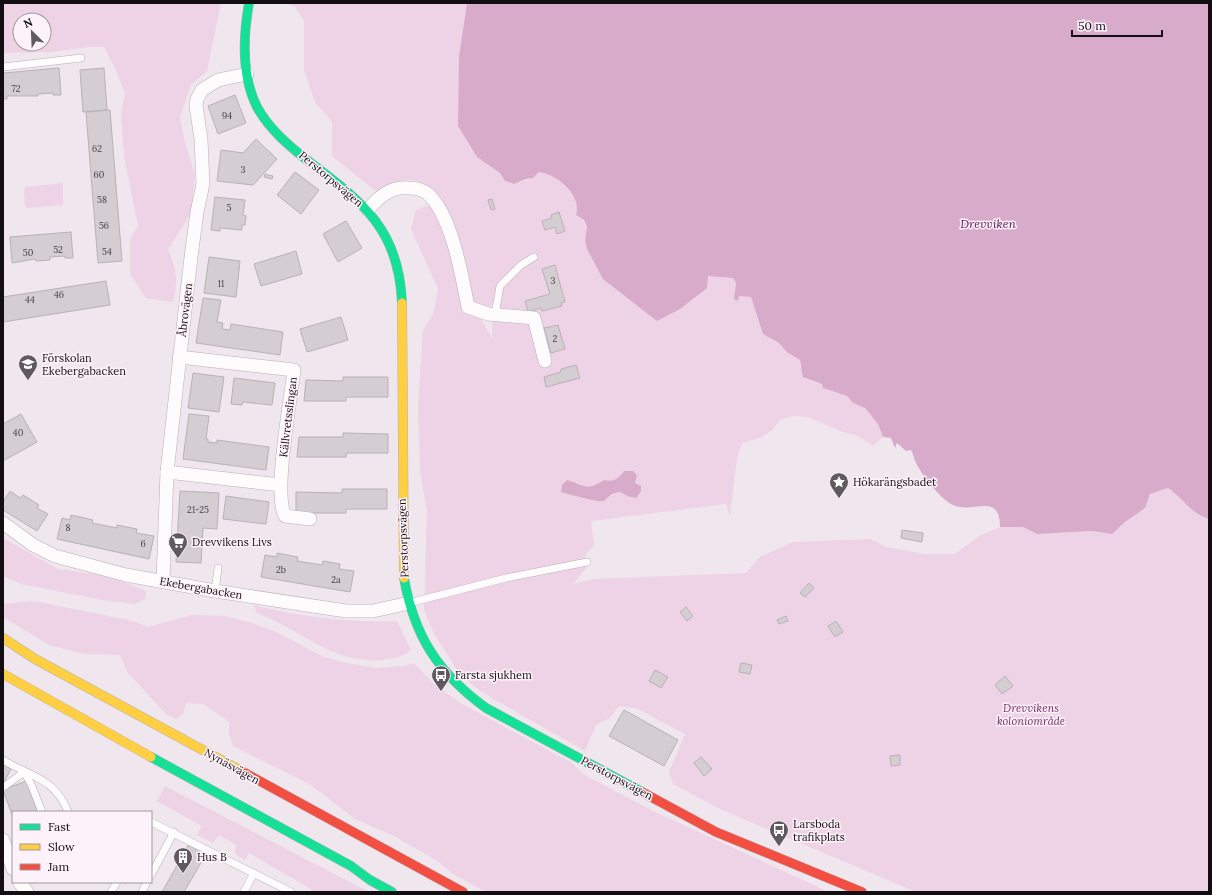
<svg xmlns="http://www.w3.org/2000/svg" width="1212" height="895" font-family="Lora,serif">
<rect width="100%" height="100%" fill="#f0e6ed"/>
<g fill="#eed3e6" fill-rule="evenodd">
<path d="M3,3H221L207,71L191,85L180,117L184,139L195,175L191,213L168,250C177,268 178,282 173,302L146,298L130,274V239L138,226L124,155L121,115L125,93L115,68L104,47H88L52,52L3,53ZM20,20H44V44H20Z"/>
<path d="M287,3H467L459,56L458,126L477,157L500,173L506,182L514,184L533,178L539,172C558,175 582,194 576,215C587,222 587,228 585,240L708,276L733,278L736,282L735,290L739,295L751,297L757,312L772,339L779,343L788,353L800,360L813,382L822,384L833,392L847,396L853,403L865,408L869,413L878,424L883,437L873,446L858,436L843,432L808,417L794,416L781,419L772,430L762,437L742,443L737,458L730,516L726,504L591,521L594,545L585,556L587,567L573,584L593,579L746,573L760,557L793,542L870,539L887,547L924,554H955L979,536L1000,527H1023L1037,534L1092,531L1112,534L1125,522L1145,508L1150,494L1168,488C1183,498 1191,514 1209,519V892H916L720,809L673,784L669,772L685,734L636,708L619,706L610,718L596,725L585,751L490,697L471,684L457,670L444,649L434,634L424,610L427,513L420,471L418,406L423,330L433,314L438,289L411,229L416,210L427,206L442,207C437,189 420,176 401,181C393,183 385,189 377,192L332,156V122L315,102L304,70V21L296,8ZM493,302L492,338L482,321ZM624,471L635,479L627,496L620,492C612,494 608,499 603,501C596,503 579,496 570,495L578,483C588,491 595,486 604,480C614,482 618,479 624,471Z"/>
<path d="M63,183V205L27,208L25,206L24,190L25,187Z"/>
<path d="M3,538L58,569L108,576L146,591L145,599L135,604L102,600L21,584L3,576Z"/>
<path d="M34,601L133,621L148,627L191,615L225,616L252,623L274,631L324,657L347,663L376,668L403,666L414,663L437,687L464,705L572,763L583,774L653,811L829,892H486L453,874L439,862L394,836L355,819L311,785L233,746L229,734V722L203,704L186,703L183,714L176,719L166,714L128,673L120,655L84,654L49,645L3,617V604Z"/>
<path d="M254,605C300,617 349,623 397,621L411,650C402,657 394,658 383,660C334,665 300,629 257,613Z"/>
<path d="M165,786L369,892H313L311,889L249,853L245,860L235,854L236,845L219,835L213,843L197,835L202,826L157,801Z"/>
</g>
<g fill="#d8abcb">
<path d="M467,3H1209V519C1191,514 1183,498 1168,488L1150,494L1145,508L1125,522L1112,534L1092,531L1037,534L1023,527H1000C1000,490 971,516 951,504C940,498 923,476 917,465C914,460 914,455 911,450L906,451L897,443L895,448L891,438L883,437L878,424L865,408L853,403L847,396L823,388L822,384L803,377C801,371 802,366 800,360L788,353L779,343L763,334L751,297L739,296L738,301L734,299L736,283L733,278L708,276L707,288L680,309L657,321L603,279L587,249L585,240L587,227L584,220L576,215C582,195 558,175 539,172L533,178L526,179L514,184L505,181L500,173L477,157L458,126L459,56Z"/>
<path d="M624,471H633L637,475L635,483L641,486V491L636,498L627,496L620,492C617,493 613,493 611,495C608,497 607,499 604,501C597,503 569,494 561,492L562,485L567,480C586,485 585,492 604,480C614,482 618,479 624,471Z"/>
</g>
<g fill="#d4ced3" stroke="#b8b1b5">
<path d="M59,68L61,95H53V93L38,94V96H7V99H3V73Z"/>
<path d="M104,68L107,110L83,112L80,70Z"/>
<path d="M235,95L246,123L218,134L208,106Z"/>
<path d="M110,110L122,261L98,263L86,112Z"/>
<path d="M256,139L277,159L253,185L217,181L221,150L243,153Z"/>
<path d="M295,172L319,190L301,214L277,195Z"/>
<path d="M265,174L273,176L272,179L264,177Z"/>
<path d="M215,197L245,200L243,215L246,216L245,225H242V230L220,228V231L211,230Z"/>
<path d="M492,199L495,209L491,210L488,200Z"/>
<path d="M559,212L565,231L557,234L555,227L545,230L542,221L552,218L551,215Z"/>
<path d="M346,221L362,248L338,262L323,234Z"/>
<path d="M71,232L73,258H65V256L50,257V260L36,261L35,259L12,263L10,237Z"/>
<path d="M296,251L302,274L261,286L254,264Z"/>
<path d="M209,257L240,261L236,297L204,293Z"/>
<path d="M555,265L565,302L561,303L562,306L542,311L541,308L528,312L525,301L550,294L542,269Z"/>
<path d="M106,281L110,305L3,322V297Z"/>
<path d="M203,298L221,300L217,322L223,323L222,329L230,330L231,324L283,332L280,355L196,343Z"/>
<path d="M341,317L348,340L307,352L300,329Z"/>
<path d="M558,325L565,349L551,353L544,328Z"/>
<path d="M576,365L580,378L546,387L544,377L561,372V369Z"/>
<path d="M193,373L224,377L219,412L188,408Z"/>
<path d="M343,377H388V397H346V401H304L306,380L343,381Z"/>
<path d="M234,378L275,383L272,405L243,402L242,405L231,404Z"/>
<path d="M21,414L37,442L3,461V424Z"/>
<path d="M189,414L209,416L206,439H208V442L217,443V440L269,447L266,470L183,459Z"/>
<path d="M343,433L388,434V453H347L346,457H297L299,437H343Z"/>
<path d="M342,489H387V509H346V513H296V492L342,493Z"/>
<path d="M10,491L20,498L23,495L39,505L37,508L48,514L37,531L3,510V502Z"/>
<path d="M180,491L219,493L217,529L203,528L201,563L176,562Z"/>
<path d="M226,496L269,502L266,524L223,519Z"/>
<path d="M71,515L93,520L92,523L117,528V525L137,529L136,533L154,536L149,559L57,539L62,518L70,520Z"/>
<path d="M902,530L923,533L922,542L901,538Z"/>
<path d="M277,553L298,557L297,561L322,565L323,561L340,564L339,569L354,571L350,592L261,577L265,555L277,557Z"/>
<path d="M809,583L814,588L805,597L800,593Z"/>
<path d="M686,607L693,616L687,621L680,612Z"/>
<path d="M786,616L788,621L779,624L777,620Z"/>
<path d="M836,621L843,632L835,637L828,626Z"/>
<path d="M741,663L752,665L750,674L739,672Z"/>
<path d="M655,670L668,677L661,688L649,681Z"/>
<path d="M1005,676L1013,686L1002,694L995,685Z"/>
<path d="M624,710L678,740L664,766L609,736Z"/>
<path d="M900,755V765L891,766L890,756Z"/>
<path d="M701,757L712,769L704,776L694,763Z"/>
<path d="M3,764L11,769L3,784Z"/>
<path d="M26,781L38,812H13V817L3,790Z"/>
<path d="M189,844L205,856L184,892H162Z"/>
</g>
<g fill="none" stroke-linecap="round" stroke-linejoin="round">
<g stroke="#b7b0b4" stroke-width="8">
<g id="lane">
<path d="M3,67L81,58"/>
<path d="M495,315L500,286L521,265L534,257"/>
<path d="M215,591L218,568"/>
<path d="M409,603L506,578L587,562"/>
<path d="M3,760C31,777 55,778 68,812"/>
<path d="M5,786L24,772L31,784L42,812"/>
<path d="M151,822L291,892"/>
<path d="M151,875L174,832"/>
<path d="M111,892L117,882"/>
<path d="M142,892L147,882"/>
<path d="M244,892L254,873"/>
</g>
</g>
<g stroke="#b7b0b4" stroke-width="14">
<g id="street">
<path d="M368,210C378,197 392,186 409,188C415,188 425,190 429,195C452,217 462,276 468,307L488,314L534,318L545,361"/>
<path d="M179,357L294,370C291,399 273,493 285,516L310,519"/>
<path d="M167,472L280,485"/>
<path d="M3,523L33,545L55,556L126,575L215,591L346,611H373L409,603"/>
<path d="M163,581L167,472L191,257L197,212L203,184L201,139L196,106L197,99L202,90L218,80L247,74"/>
<path d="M3,840L13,869"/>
<path d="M19,882L27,892"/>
</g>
</g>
<g stroke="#b7b0b4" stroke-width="10">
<g id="fast">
<path d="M249,3C243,37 241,75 257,107C269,129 288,145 307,160C362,202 399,228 402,303"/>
<path d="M404,578C414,636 438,673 486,708L642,792"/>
<path d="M151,757L351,866L370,880L392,892"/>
</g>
</g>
<g stroke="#b7b0b4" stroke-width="10">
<g id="slow">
<path d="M402,303L404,578"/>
<path d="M3,638L35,659L245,773"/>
<path d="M3,674L151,757"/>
</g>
</g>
<g stroke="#b7b0b4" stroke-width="10">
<g id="jam">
<path d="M245,773L463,892"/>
<path d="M642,792L716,832L862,892"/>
</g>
</g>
<use href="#lane" stroke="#fdfbfc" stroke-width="7"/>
<use href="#street" stroke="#fdfbfc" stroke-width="13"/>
<use href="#fast" stroke="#16e098" stroke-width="9"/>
<use href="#slow" stroke="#ffcf43" stroke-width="9"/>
<use href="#jam" stroke="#f24e42" stroke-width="9"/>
</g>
<defs>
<g id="school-pin" transform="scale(1)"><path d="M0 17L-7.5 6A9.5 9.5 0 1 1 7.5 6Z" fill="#605a5f" stroke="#fef2fa"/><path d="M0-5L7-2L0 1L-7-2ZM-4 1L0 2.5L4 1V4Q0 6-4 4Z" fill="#fff"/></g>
<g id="sight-pin" transform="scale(1)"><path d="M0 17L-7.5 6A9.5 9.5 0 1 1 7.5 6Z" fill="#605a5f" stroke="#fef2fa"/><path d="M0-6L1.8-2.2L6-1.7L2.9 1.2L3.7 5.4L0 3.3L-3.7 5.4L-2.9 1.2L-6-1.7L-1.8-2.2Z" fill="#fff"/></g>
<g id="supermarket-pin" transform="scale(1)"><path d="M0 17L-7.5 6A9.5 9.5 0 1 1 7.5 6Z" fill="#605a5f" stroke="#fef2fa"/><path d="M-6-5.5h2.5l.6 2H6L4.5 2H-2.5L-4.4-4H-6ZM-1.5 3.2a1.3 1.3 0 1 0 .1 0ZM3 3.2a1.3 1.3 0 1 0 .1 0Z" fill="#fff"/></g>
<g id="bus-pin" transform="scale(1)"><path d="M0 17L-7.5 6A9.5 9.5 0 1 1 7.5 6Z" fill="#605a5f" stroke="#fef2fa"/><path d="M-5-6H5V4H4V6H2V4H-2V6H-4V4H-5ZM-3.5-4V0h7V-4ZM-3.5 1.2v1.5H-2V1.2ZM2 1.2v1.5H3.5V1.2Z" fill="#fff"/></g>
<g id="building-pin" transform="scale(1)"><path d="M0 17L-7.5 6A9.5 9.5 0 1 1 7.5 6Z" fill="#605a5f" stroke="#fef2fa"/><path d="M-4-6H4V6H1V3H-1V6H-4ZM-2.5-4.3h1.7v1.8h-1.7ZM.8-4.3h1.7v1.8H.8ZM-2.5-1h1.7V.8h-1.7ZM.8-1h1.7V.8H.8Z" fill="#fff"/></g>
</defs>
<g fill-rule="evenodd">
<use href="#school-pin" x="28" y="364"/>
<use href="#sight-pin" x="839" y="482"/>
<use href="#supermarket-pin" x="178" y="542"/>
<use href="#bus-pin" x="441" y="675"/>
<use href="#bus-pin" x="779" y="830"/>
<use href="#building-pin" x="183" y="857"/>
</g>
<g text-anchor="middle" stroke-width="3" stroke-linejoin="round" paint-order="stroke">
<g font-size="9" fill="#433e42">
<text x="16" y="92">72</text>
<text x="227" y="119">94</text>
<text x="97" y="152">62</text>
<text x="243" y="173">3</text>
<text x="99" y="178">60</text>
<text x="102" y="203">58</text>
<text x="229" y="211">5</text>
<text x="104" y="229">56</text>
<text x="58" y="253">52</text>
<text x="107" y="255">54</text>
<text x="28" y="256">50</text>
<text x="553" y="284">3</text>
<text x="221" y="287">11</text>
<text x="59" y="298">46</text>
<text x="30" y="303">44</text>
<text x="555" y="342">2</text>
<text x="18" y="436">40</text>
<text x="198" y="513">21-25</text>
<text x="68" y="531">8</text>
<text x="143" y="547">6</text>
<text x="281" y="573">2b</text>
<text x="336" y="583">2a</text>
</g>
<g font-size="11" fill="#130e12" stroke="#fef2fa">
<text transform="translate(331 179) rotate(40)" y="4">Perstorpsvägen</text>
<text transform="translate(185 310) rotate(-83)" y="4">Åbrovägen</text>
<text transform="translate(288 417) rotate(-83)" y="4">Källvretsslingan</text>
<text transform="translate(403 538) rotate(-92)" y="4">Perstorpsvägen</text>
<text transform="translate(201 588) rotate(10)" y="4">Ekebergabacken</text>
<text transform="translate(232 766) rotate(29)" y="4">Nynäsvägen</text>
<text transform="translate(617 778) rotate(28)" y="4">Perstorpsvägen</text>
</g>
<g font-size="11" fill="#130e12" stroke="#fef2fa" text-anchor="start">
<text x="42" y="362">Förskolan<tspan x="42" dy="13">Ekebergabacken</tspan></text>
<text x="853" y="486">Hökarängsbadet</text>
<text x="192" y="546">Drevvikens Livs</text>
<text x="455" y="679">Farsta sjukhem</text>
<text x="793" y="828">Larsboda<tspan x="793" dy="13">trafikplats</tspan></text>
<text x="197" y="861">Hus B</text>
</g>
<g font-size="11" font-style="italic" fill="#712b63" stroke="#fef2fa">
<text x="1031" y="712">Drevvikens<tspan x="1031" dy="13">koloniområde</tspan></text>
</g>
<g font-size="12" font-style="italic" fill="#5a134d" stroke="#fef2fa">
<text x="988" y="228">Drevviken</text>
</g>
</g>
<rect width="1212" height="895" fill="none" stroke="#130e12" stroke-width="8"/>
<rect x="12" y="811" width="140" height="72" fill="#fef2fa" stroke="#a0979d"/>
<rect x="20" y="824" width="20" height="6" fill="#16e098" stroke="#a0979d"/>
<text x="48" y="831" font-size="12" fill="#130e12">Fast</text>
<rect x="20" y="844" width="20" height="6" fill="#ffcf43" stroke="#a0979d"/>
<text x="48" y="851" font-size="12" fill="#130e12">Slow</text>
<rect x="20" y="864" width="20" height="6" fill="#f24e42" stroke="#a0979d"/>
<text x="48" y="871" font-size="12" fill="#130e12">Jam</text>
<g transform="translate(32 32) rotate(336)"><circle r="19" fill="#fef2fa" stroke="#a0979d"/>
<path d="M0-3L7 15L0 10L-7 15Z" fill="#605a5f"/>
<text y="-6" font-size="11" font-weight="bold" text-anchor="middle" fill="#130e12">N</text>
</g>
<path d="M1072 30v6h90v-6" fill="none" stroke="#130e12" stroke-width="2"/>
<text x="1078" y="30" font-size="12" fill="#130e12" stroke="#fef2fa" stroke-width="3" paint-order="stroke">50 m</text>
</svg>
